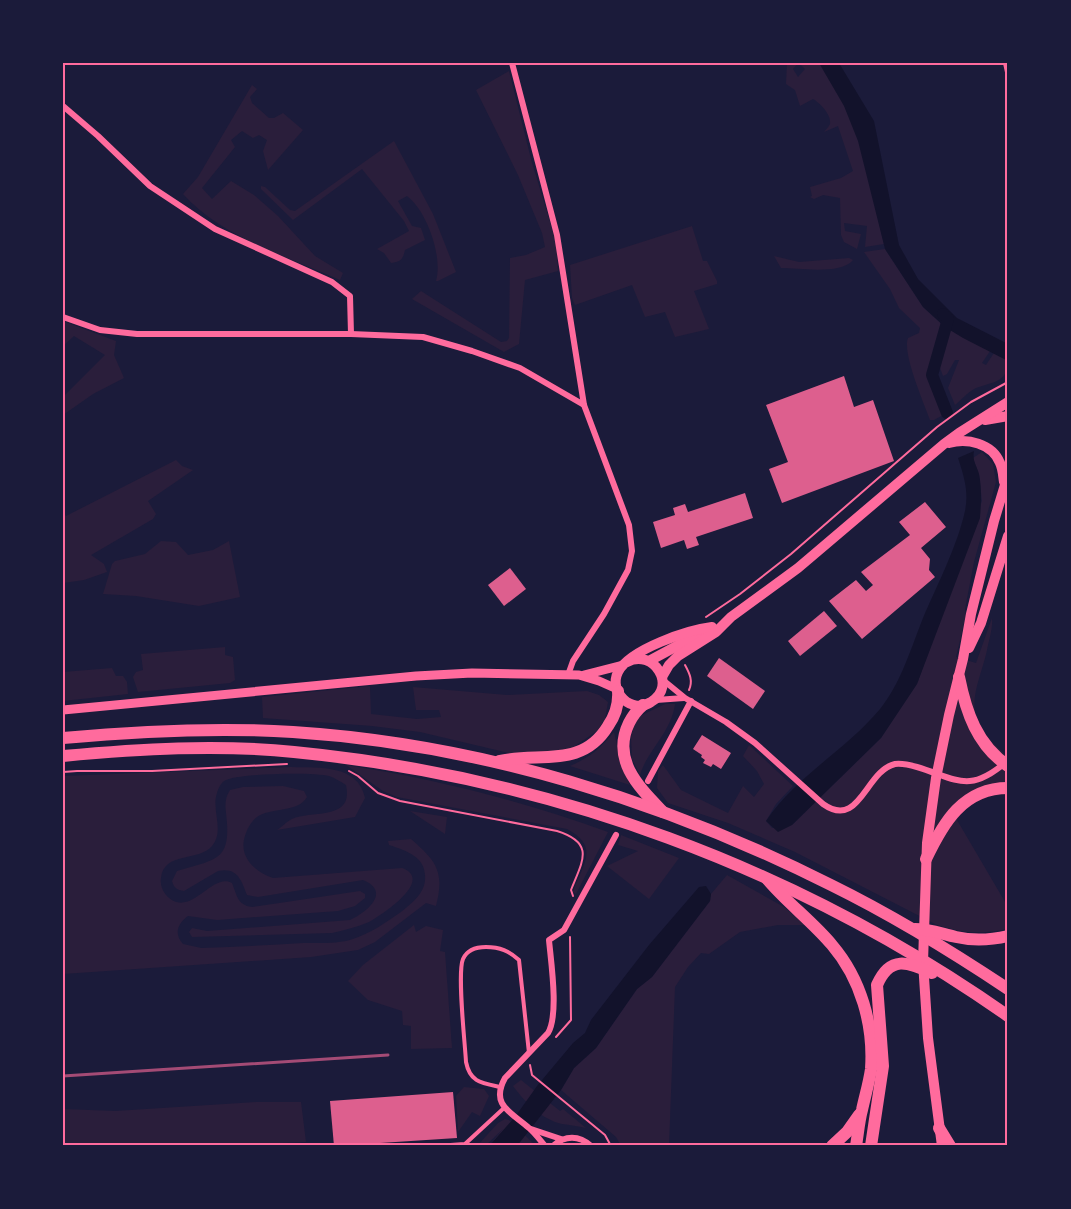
<svg xmlns="http://www.w3.org/2000/svg" width="1071" height="1209" font-family="Lato,sans-serif">
<rect width="100%" height="100%" fill="#1b1b3a"/>
<g fill="#2a1e3b">
<path d="M787,63H798L793,69L798,77L805,69L799,63H820L840,96L859,138L884,244L865,247L867,226L844,223L845,231L861,234L857,249L844,242L841,235L840,198L823,195L814,199L810,197L812,196L810,187L841,178L853,171L838,126L824,132C826,129 829,127 830,124C832,115 819,102 813,99L800,106L795,90L786,84Z"/>
<path d="M509,71L532,163L556,241L558,271L525,280L519,344L504,352L412,299L421,291L501,342L507,341L509,338L510,258L526,255L545,247L542,233L518,175L476,90Z"/>
<path d="M252,85L257,89L250,97L252,103L269,118H274L283,113L303,130L268,170L263,151L267,140L259,135L253,138L242,131L231,140L235,147L202,188L212,199L231,181L254,195L278,216L315,256L343,273L340,280C286,256 223,238 183,194L198,177Z"/>
<path d="M394,141L433,214L456,272L438,281H436C443,257 427,211 407,196L398,201L412,226L421,228L425,240L405,250C403,259 401,262 391,263L384,253L377,249L409,231L404,221L362,169L293,220L261,189V186L265,187L290,210L295,211Z"/>
<path d="M692,226L703,261H707L717,281V284L694,291L709,329L675,337L665,312L645,317L632,285L575,305L572,298L570,265Z"/>
<path d="M885,249L923,307L945,327L990,351L982,363L986,365L994,353L1008,360C1008,384 992,381 974,389C967,393 961,400 955,405L948,388L959,360H955L947,374L943,376L939,365H931L928,369L929,378L945,414L934,420H930C924,403 902,353 908,338L919,333L920,328L899,308L890,289L864,252Z"/>
<path d="M774,256L799,262L849,258L853,260C841,275 799,268 781,268Z"/>
<path d="M63,321L116,341L114,355L124,378L93,394L63,415V397L105,355L74,336L63,346Z"/>
<path d="M982,452L993,464L996,482L974,562L965,609L966,615L956,657L976,663L992,618C993,628 989,640 987,650C980,683 962,708 988,738C994,745 1002,750 1008,758V795C988,794 968,802 957,820L1008,907V929C980,934 965,934 937,925L795,852L728,823L668,803L657,788L658,771L663,765L681,790L728,813L743,786L754,797L764,784L757,771L743,756L749,745L793,786L776,804L766,821L772,828L792,825L881,738L917,684L982,501L979,475L973,458Z"/>
<path d="M176,460L182,466L193,470L148,501L156,514L153,519L91,555L104,564L107,572L84,580L63,583V512L66,516Z"/>
<path d="M161,541L176,542L188,555L213,550L229,541L240,597L199,606L136,596L103,594L112,564L115,561L145,554Z"/>
<path d="M225,647V655L233,657L235,680L230,683L138,692L133,677L136,672L143,670L141,654Z"/>
<path d="M112,668L116,676H123L127,682L128,694L63,701V672Z"/>
<path d="M370,686L371,714L417,719L441,717L439,710H416L413,687L507,695L587,691L599,695L608,702L605,719L597,731L569,750L513,754L420,732L372,726L263,718L262,697Z"/>
<path d="M665,704H675C671,733 648,749 640,775L632,759L631,737L634,725L638,717Z"/>
<path d="M614,732L622,767L630,785L570,766C589,758 601,748 614,732Z"/>
<path d="M346,765C435,779 523,801 608,832L576,894L573,892C582,865 601,847 567,829L397,797L383,791Z"/>
<path d="M291,767C319,768 358,764 365,798L355,817L277,830C282,827 287,821 292,819C313,810 354,821 346,785C341,782 335,778 329,776C313,772 238,773 224,781C221,783 218,789 217,793C211,810 225,831 212,846C199,862 164,851 161,878C160,884 162,890 166,895C190,921 211,872 232,883C237,895 237,905 252,907L360,891L365,894V898L355,906L338,911L217,920L188,916C177,924 174,934 183,944L201,948C235,947 269,945 303,943C319,943 338,944 353,939C371,933 385,923 401,912C411,904 424,894 425,880C427,857 407,851 389,845L388,841L411,839C436,861 445,871 436,906L426,903L375,942L358,950L311,957L63,974V776Z"/>
<path d="M283,786L304,791L307,797C298,813 271,807 257,817C252,821 248,827 246,833C237,855 253,871 273,878L402,868C435,880 382,915 369,922C357,927 345,930 332,933L192,937L189,932L192,928L207,931L350,920C366,913 392,892 363,880L258,897L247,895C241,879 237,867 218,871L184,891C177,890 174,888 172,881L177,871C217,859 232,861 226,813C225,804 225,798 230,790L243,787Z"/>
<path d="M410,811L447,817L445,834Z"/>
<path d="M621,835L679,858L649,899L607,866L638,851L618,845Z"/>
<path d="M727,875L784,907L806,925H778L740,932L709,954L701,953L688,967L675,987L669,1146H621L616,1137L561,1090L574,1068L596,1048L637,989L652,977L710,901L711,894Z"/>
<path d="M414,925L416,932L426,926L443,930L440,951L445,952L452,1048L411,1049V1026L403,1025L402,1011L368,1000L348,981L363,965Z"/>
<path d="M521,1080L560,1111L563,1109L586,1128C578,1126 570,1125 562,1124C541,1119 526,1103 513,1086Z"/>
<path d="M464,1087L484,1089L489,1096L480,1116L472,1112L458,1132L456,1096Z"/>
<path d="M256,1102H301L306,1142L215,1146H63V1109L115,1111Z"/>
<path d="M505,1119L509,1120L536,1146H489L503,1129L485,1146H477L498,1123Z"/>
</g>
<g fill="#12122b">
<path d="M819,63H839L874,121L899,245L918,279L957,318L1008,344V361L963,338L945,327L923,307L885,249L858,141L844,106Z"/>
<path d="M974,451C972,461 977,466 979,474C982,489 981,504 980,518L917,684L881,738L792,825L778,832L766,821C796,776 846,750 880,709C901,683 911,648 923,618C937,585 957,547 965,511C969,492 964,476 958,458Z"/>
<path d="M706,886L711,894L710,901L652,977L637,989L596,1048L574,1068L561,1090L517,1146H489L515,1117L537,1086L573,1043L585,1033L591,1020L649,945L699,887Z"/>
</g>
<g fill="none" stroke-linecap="round" stroke-linejoin="round">
<path stroke="#12122b" stroke-width="12" d="M943,314L948,319L932,375L947,413"/>
</g>
<g fill="#dd5f8e">
<path d="M844,376L854,407L873,400L894,461L782,503L769,469L788,462L766,405Z"/>
<path d="M745,493L753,518L696,537L699,545L687,549L684,540L661,548L653,522L675,515L673,508L685,504L688,512Z"/>
<path d="M925,502L946,527L921,548L930,559L929,570L935,577L862,639L829,601L856,580L866,591L873,585L861,572L910,535L899,522Z"/>
<path d="M510,568L526,589L504,606L488,585Z"/>
<path d="M824,611L837,626L800,656L788,641Z"/>
<path d="M719,658L765,691L753,709L707,676Z"/>
<path d="M702,735L731,753L721,769L713,764L711,767L703,763L705,760L701,757L702,755L693,749Z"/>
<path d="M453,1092L457,1138L334,1146L330,1101Z"/>
</g>
<g fill="none" stroke-linecap="round" stroke-linejoin="round">
<g stroke="#ff6b9d" stroke-width="2">
<path d="M706,617L740,594L791,554L937,427L971,402L1008,382"/>
<path d="M685,665C690,674 693,681 689,690"/>
<path d="M349,771L358,776L378,793L400,801L557,831C595,843 583,860 571,890L573,896"/>
<path d="M63,772L77,771H152L287,764"/>
<path d="M556,1037L571,1020L570,937"/>
<path d="M530,1065L532,1075L605,1135L611,1146"/>
</g>
<g stroke="#ff6b9d" stroke-width="4">
<path d="M500,1087C481,1083 470,1082 466,1062C465,1043 457,973 463,959C467,950 477,947 486,947C500,947 509,951 519,960L529,1053"/>
<path d="M436,1146L465,1144L504,1108"/>
</g>
<g stroke="#ff6b9d" stroke-width="6">
<path d="M512,63L557,235L584,405L629,525L632,551L628,570L604,614L573,661L568,675"/>
<path d="M1006,63L1008,72"/>
<path d="M63,106L98,136L150,186L215,229L332,282L350,296L351,334"/>
<path d="M63,317L100,330L137,334H351L423,337L472,351L520,368L584,405"/>
<path d="M663,680L685,698L726,722L755,743L823,804C860,830 865,771 895,764C902,763 910,765 917,767C957,779 969,794 1006,762"/>
<path d="M656,700L684,698"/>
<path d="M648,781L691,701"/>
<path d="M531,1129L561,1139"/>
<path d="M545,1146C540,1140 535,1133 529,1128C511,1112 490,1105 505,1078L548,1033C559,1015 551,962 549,940L564,930L616,835"/>
<path d="M553,1146C565,1135 579,1135 591,1146"/>
</g>
<g stroke="#ff6b9d" stroke-width="9">
<path d="M584,675L623,665"/>
<path d="M63,710L416,676L472,673L579,675L599,681L617,689"/>
</g>
<g stroke="#ff6b9d" stroke-width="10">
<path d="M985,420L1008,416"/>
<path d="M949,443C967,438 992,443 1000,463C1003,469 1003,476 1004,482"/>
<path d="M969,648L981,623L1008,536"/>
<path d="M649,661L701,633"/>
<path d="M627,662C653,648 678,686 651,702C632,715 608,692 618,672C630,649 688,630 712,627"/>
<path d="M662,677L669,665L678,656L716,632L731,617L798,568L944,444L959,433L1008,402"/>
<path d="M942,1146L928,1038L923,962L927,843L936,778L949,715L963,659L971,614L994,521L1008,475"/>
</g>
<g stroke="#ff6b9d" stroke-width="12">
<path d="M959,677C966,712 977,745 1008,766"/>
<path d="M643,705C636,711 633,715 629,723C611,760 639,787 663,812"/>
<path d="M63,738C140,731 216,727 293,732C480,744 664,801 831,885C892,915 951,951 1008,989"/>
<path d="M63,756C139,749 217,744 294,752C550,777 798,868 1008,1016"/>
<path d="M499,761C539,752 582,769 608,726C615,716 619,704 618,691"/>
<path d="M926,859C943,823 963,788 1008,788"/>
<path d="M767,879C787,903 812,921 832,945C861,979 874,1025 871,1069C869,1083 865,1096 862,1110C859,1121 858,1134 856,1146"/>
<path d="M915,929C930,929 942,934 956,937C973,941 991,940 1008,936"/>
<path d="M939,1128L950,1146"/>
<path d="M832,1146L847,1132L859,1115"/>
<path d="M871,1146L883,1066L877,985C890,955 908,962 932,973"/>
</g>
<path stroke="#a44b75" stroke-width="3" d="M63,1076L388,1055"/>
</g>
<rect width="1071" height="1209" fill="none" stroke="#1b1b3a" stroke-width="129"/>
<rect x="64" y="64" width="942" height="1080" fill="none" stroke="#ff6b9d" stroke-width="2"/>
</svg>
